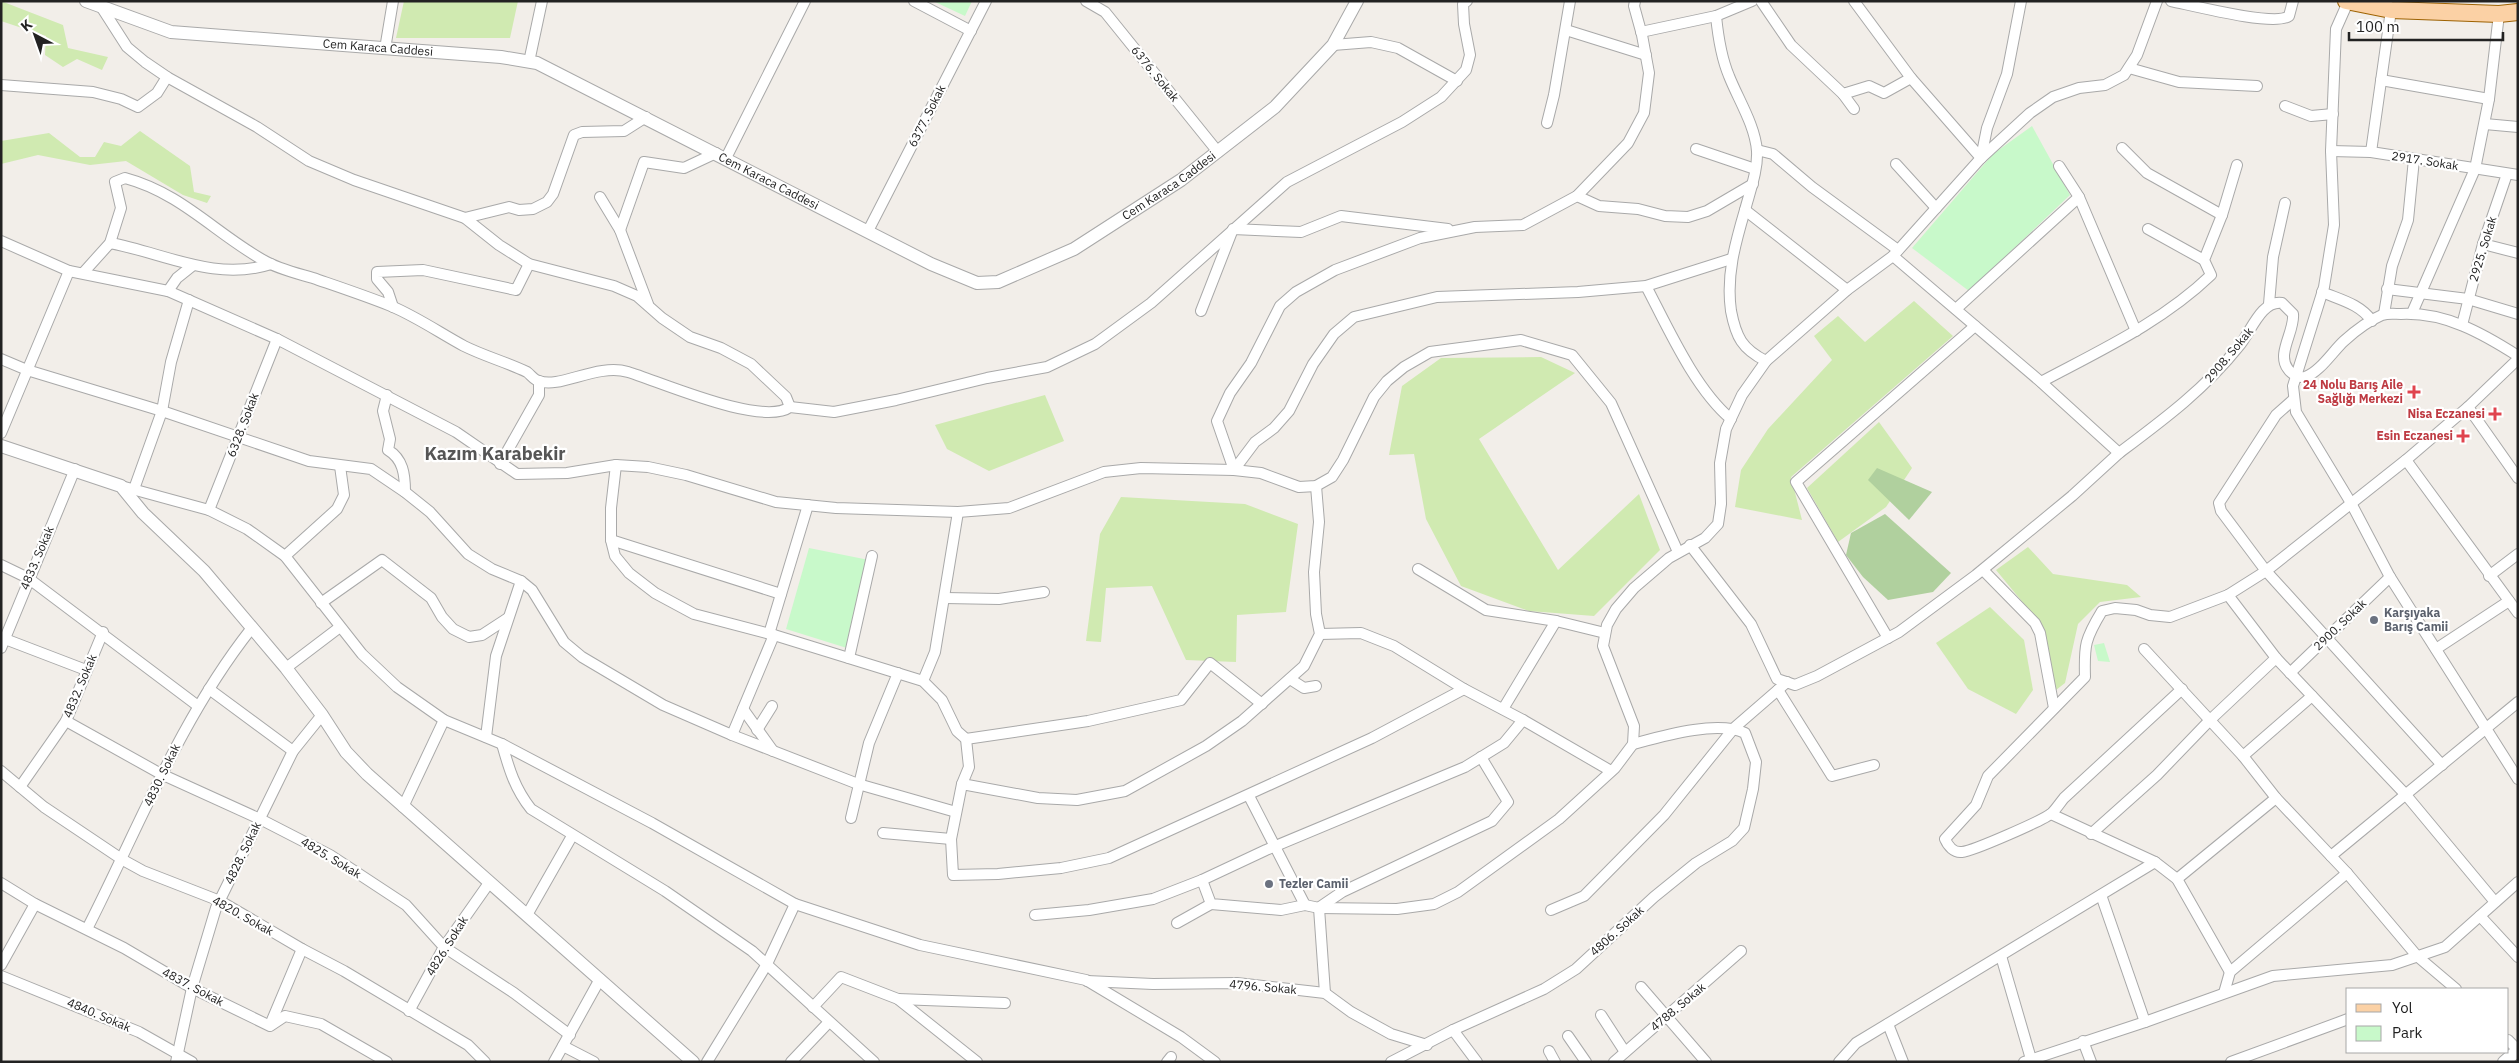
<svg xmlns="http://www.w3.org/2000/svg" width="2519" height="1063" font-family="'IBM Plex Sans',sans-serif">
<rect width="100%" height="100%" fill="#f2eee9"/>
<g fill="#d0eab1">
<path d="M1,1L63,25L68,48L108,57L102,70L77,59L63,67L45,55L46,36L1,21Z"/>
<path d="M404,1H518L510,38H396Z"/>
<path d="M140,131L190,166L194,192L211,196L207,203L183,195L126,161L90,165L38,155L1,164V141L49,133L80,157H95L104,142L121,146Z"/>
<path d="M1914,301L1953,336L1791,477L1802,520L1735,507L1741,470L1768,429L1832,360L1814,336L1838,316L1865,342Z"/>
<path d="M1541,357L1575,373L1479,439L1558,570L1639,494L1660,550L1594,616L1529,611L1461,586L1426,519L1414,454L1389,455L1402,386L1441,358Z"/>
<path d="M1045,395L1064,441L989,471L947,449L935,425Z"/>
<path d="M1879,422L1912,468L1886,507L1838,542L1807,488Z"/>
<path d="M1121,497L1245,504L1298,524L1286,612L1237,615L1236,662L1186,660L1152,586L1106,588L1101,642L1086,641L1100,534Z"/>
<path d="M2028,547L2053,574L2127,585L2141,597L2100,602L2078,624L2065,683L2056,690L2044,628L1996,570Z"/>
<path d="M1990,607L2024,640L2033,690L2016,714L1968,689L1936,643Z"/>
</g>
<g fill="#b0d09e">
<path d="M1877,468L1932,492L1909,520L1868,480Z"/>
<path d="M1885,514L1951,573L1933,592L1888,600L1863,577L1846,555L1851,533Z"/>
</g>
<g fill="#c8f9ca">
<path d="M933,1H972L965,16Z"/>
<path d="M2032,126L2070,195L1969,291L1912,248L1993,154Z"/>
<path d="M809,548L869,560L850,649L786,629Z"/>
<path d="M2104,643L2110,662L2098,661L2094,645Z"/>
</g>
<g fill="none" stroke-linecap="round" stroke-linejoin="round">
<g stroke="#a9a9a9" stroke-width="12">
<g id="minor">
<path d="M914,1L971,31"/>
<path d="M1086,1L1105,12L1218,152"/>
<path d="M1752,1L1716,16C1718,36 1721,57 1729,76C1738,99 1755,125 1757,151C1758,170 1750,191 1745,210C1735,244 1726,276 1731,311C1736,337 1742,349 1766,361"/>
<path d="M1761,1L1791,45L1843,94L1869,86L1884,93L1911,78"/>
<path d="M1854,1L1911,78L1981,158"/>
<path d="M2171,1C2191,5 2275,27 2289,16L2293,1"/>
<path d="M2348,2L2336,29L2331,151L2334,225L2324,287L2293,386L2296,412L2351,503L2390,577L2518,779"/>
<path d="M102,8L127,47L145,62L167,77L257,127L309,161L354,180L465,218L499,245L529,264L614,286L637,296L662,318L690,337L721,348L751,364L786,397L790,407"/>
<path d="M1566,30L1646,55"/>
<path d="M1641,32L1716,16"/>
<path d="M1333,45L1371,42L1398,48L1457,81"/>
<path d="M385,49L393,1"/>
<path d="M529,62L542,1"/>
<path d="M2129,68L2179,82L2257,86"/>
<path d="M2381,80L2489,99"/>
<path d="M1,85L93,92L121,99L138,107L157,93L167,77"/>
<path d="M1843,94L1854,109"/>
<path d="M2285,106L2311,116L2333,114"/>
<path d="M1547,123L1554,95L1570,1"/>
<path d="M2485,124L2518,127"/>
<path d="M2122,148L2147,173L2222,215"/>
<path d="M1696,149L1755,169"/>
<path d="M1757,150L1773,154L1812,187L1898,250"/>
<path d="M2331,151L2371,152L2518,175"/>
<path d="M2371,152L2391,10"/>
<path d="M726,158L805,1"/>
<path d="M1981,158L1987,128L2007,74L2021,1"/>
<path d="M1896,164L1936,208"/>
<path d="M2059,166L2079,197L2136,331"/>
<path d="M1577,196L1599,206L1638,209L1665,216L1688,217L1707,211L1753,184"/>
<path d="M600,197L620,230L648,304"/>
<path d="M1745,210L1847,290"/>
<path d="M465,218L509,207L519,210L533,209L547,202L553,194L574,135L582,132L624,131L646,117"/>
<path d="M2148,229L2204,260"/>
<path d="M620,230L644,162L684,168L716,153"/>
<path d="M868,231L986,1"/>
<path d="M1,241L69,271L168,291L277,339L456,432L517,474L567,473L616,465L648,467L686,475L776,502L836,508L958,512L1009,508L1104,472L1141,468L1234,470L1261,473L1299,487L1316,486L1332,477L1343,460L1374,397L1387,381L1404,367L1430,352L1521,340L1572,355L1611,403L1678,552"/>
<path d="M110,243C164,253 215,282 271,264"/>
<path d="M2483,244L2518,253"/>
<path d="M1893,256L2041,382L2119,453C2163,420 2205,389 2239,346C2251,332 2261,300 2282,303L2293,314C2295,331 2276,354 2288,369C2291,374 2299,378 2305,377C2320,372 2333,351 2344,341C2355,331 2368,321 2382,315C2388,313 2395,314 2401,314C2445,312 2482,333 2518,356"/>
<path d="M83,273L110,243L121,208L115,182L125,178C181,193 215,233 263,260C278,269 296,273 313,278C339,287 366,296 391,306C417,317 440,333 464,346C484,356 506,362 527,372C531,375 534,380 539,381C560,389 597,363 628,372C661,382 762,427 790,407L834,412L896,400L987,378L1047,367L1095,344L1151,303L1287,182L1402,122L1441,97L1466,70L1470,55L1464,24L1463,4L1467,1"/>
<path d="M1646,286C1668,328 1695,389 1731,419"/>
<path d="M2387,289L2468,299L2518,314"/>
<path d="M168,291L177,278L192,266"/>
<path d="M2322,292C2341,300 2360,304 2372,321"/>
<path d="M2269,304L2273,257L2285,203"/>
<path d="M393,307L388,292L377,279V272L423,270L516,290L529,264"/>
<path d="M1956,309L2079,197"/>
<path d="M1201,311L1233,229L1301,232L1341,216L1448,229"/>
<path d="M2412,313L2475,169L2489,99L2499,14"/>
<path d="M2384,314L2392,266L2408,220L2414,159"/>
<path d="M2462,325L2483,244L2507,174"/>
<path d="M1,359L27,370L162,411L309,461L371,469L405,492L430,512L468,554L492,569L521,581L532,590L564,642L582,657L663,705L732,735L858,784L956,812"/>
<path d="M2041,382C2101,350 2162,322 2211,275L2204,260L2222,215L2237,165"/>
<path d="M387,395L383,411L390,439L388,450C403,459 405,474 405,492"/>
<path d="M2294,399L2276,415L2219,503L2221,511L2266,571L2442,765"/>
<path d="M2468,407L2518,478"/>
<path d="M1,433L69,271"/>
<path d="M2406,460L2518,613"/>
<path d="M500,464L539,395V381"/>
<path d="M616,465L611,508V540L615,556L629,573L655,593L694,614L774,635L923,681L942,700L957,731L966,739L969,767L962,784L951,839L953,875L998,874L1061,868L1109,858L1372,738L1464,689"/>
<path d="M1234,470L1217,421L1230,393L1251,363L1280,306L1296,292L1335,270L1420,238L1475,227L1523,225L1577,196L1628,143L1644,113L1649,73L1642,35L1634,6L1635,1"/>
<path d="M1234,470L1255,442L1274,428L1289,411L1313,364L1334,334L1354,317L1437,297L1578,292L1646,286L1731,259"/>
<path d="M121,486L209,510L247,529L285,556L362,654L397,687L444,720L502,744L652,823L795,904L920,945L1086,980L1181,1037L1215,1062"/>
<path d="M134,489L162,411L171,362L189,300"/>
<path d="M209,510L277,339"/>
<path d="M611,540L781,594"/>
<path d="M1690,545L1751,624L1777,679L1795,685L1817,676L1899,632L1976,575L2072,496L2119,453"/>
<path d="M285,556L337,509L344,495L340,466"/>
<path d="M1,565L28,578L198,706"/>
<path d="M1418,569L1486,610L1556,621L1605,633"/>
<path d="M1983,570L2035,623L2040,633L2054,708"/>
<path d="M2489,576L2518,554"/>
<path d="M2228,595L2276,658L2406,795L2495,902"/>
<path d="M945,598L999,599L1044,592"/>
<path d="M321,603L382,560L431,598L442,617L453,629L469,637L482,635L508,618"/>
<path d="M769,634L808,505"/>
<path d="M1320,634L1361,633L1394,646L1464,689L1523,720L1611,771"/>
<path d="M1888,638L1796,482L1975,326"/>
<path d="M5,639L86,670"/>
<path d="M1,648L75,469"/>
<path d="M2144,649L2243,756L2276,798L2347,873L2417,956L2456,989"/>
<path d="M2436,649L2509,601"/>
<path d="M849,658L872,556"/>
<path d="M286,668L340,627"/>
<path d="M2290,673L2390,577"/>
<path d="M1290,679L1304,688L1316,686"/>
<path d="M923,681L935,652L958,512"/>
<path d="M209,689L293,751"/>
<path d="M2182,689L2064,798C2060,803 2056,809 2052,813C2044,820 1973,851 1962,852C1954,853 1948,846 1945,839L1976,805L1988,776L2085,677C2084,645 2085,639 2102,611L2115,608L2136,610L2150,615L2170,617L2228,595L2266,571L2406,460L2468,407L2518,359"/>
<path d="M1778,690L1832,776L1874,765"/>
<path d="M743,709L773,751"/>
<path d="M1503,709L1556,621"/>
<path d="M66,721L161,774L260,819L330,855L406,905L444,947L514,993L570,1035"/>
<path d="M757,730L772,706"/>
<path d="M732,735L774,635"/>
<path d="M486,737L496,656L521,581"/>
<path d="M966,739L1088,721L1181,700L1210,663L1262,704"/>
<path d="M502,744C509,769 515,789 531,809L665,891L752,951L874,1062"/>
<path d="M2243,756L2312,696"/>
<path d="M1,771L44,807L123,860L143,871L220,901L302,949L344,971L468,1045L485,1062"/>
<path d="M962,784L1038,798L1077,800L1125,791L1206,746L1242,721L1304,666L1320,634L1316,614L1314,572L1319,522L1316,486"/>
<path d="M20,787L66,721L103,632"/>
<path d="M1249,796L1305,905"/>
<path d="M403,807L444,720"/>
<path d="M2051,814L2155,862"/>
<path d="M851,818L869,743L898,673"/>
<path d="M883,833L951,839"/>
<path d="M2091,834L2157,775L2210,720L2276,658"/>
<path d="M2331,856L2518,702"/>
<path d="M2177,879L2276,798"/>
<path d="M1202,880L1211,904L1281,910L1305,905L1319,908L1397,909L1434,904L1458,892L1559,819L1615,768L1633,744L1634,726L1603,646L1607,625L1616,609L1634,588L1669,558L1705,538L1718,524L1721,504L1720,463L1726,429L1742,395L1766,361L1847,290L1893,256L1981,158L2030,113L2053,97L2079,88L2105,85L2124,75L2137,55L2157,1"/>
<path d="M1,883L35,904L124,948L192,988L270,1026L285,1016L321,1024L387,1062"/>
<path d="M2101,895L2145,1022"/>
<path d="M1320,907L1342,892L1492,821L1508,802L1481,757"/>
<path d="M1319,908L1325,993"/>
<path d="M1551,910L1584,896L1664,815L1734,728L1787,682"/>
<path d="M527,915L572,836"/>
<path d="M1035,915L1089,910L1153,899L1202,880L1266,850L1465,767L1504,743L1523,720"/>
<path d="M2480,916L2518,957"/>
<path d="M1177,923L1211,904"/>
<path d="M87,929C139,827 180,719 251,629"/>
<path d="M2001,956L2031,1059"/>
<path d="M1,965L35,904"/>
<path d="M1,976L139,1032L192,1062"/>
<path d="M1087,981L1153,984L1237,983L1325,993L1351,1012L1391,1034L1427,1045"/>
<path d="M1641,987L1706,1062"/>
<path d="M2224,993L2230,972L2347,873"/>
<path d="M898,999L1005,1003"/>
<path d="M813,1007L841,977L898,999L977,1062"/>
<path d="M409,1011L444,947L489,883"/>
<path d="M1601,1015L1625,1052"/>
<path d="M1888,1024L1903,1062"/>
<path d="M270,1025L302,949"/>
<path d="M1453,1030L1477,1062"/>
<path d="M1568,1036L1586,1062"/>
<path d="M2508,1040L2518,1050"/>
<path d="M2083,1041L2091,1062"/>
<path d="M563,1046L594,1062"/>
<path d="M1549,1051L1555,1062"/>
<path d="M176,1062L192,988L216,908L293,751L322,715"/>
<path d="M554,1062L600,979"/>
<path d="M707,1062L767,964L795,904"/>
<path d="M791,1062L829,1022"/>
<path d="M1167,1062L1171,1057"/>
<path d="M1391,1062L1453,1030L1544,989L1576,969L1654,897L1696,863L1732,841L1744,828L1753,789L1756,762L1745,733C1717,720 1663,736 1633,744"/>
<path d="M1614,1062L1741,951"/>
<path d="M1839,1062L1856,1043L2155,862L2177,879L2230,972"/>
<path d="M2024,1062L2145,1022L2273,976L2392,965L2445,947L2518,882"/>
<path d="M2231,1062L2348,1019"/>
</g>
</g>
<g stroke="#a9a9a9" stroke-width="14">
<g id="tertiary">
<path id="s1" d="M86,1L171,32L501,57L537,63L931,264L977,283L998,282L1074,249L1181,180L1275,107L1333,45L1357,1"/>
<path d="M1,446L121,486L143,513L204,571L286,668L322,715L346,752L367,774L693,1062"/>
<path d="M2504,1062L2518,1050"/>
</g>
</g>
<g stroke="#9d6202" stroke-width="18">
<path id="primary" d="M2346,1L2391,10L2499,14L2518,12"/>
</g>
<use href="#minor" stroke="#fff" stroke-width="10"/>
<use href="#tertiary" stroke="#fff" stroke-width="12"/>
<use href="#primary" stroke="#fbd1a5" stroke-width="16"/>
</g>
<g fill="#e0444e" stroke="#fff" stroke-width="2">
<path d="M2411.5 384.5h5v5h5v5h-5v5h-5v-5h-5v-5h5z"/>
<path d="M2492.5 406.5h5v5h5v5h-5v5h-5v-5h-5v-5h5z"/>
<path d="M2460.5 428.5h5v5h5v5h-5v5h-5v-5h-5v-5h5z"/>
</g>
<g fill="#6b7280" stroke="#fff" stroke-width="2">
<circle cx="2374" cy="620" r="5"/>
<circle cx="1269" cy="884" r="5"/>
</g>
<g text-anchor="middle" stroke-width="4.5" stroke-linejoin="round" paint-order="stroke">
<g font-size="12" fill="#222" stroke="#fff">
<text dy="4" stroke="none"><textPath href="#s1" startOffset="298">Cem Karaca Caddesi</textPath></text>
<text transform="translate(1155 74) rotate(51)" y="4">6376. Sokak</text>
<text transform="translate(927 116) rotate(-63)" y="4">6377. Sokak</text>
<text transform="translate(2425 161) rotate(9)" y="4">2917. Sokak</text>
<text dy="4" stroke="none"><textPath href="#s1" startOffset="718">Cem Karaca Caddesi</textPath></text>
<text dy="4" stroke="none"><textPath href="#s1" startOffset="1168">Cem Karaca Caddesi</textPath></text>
<text transform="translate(2483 249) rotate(-73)" y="4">2925. Sokak</text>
<text transform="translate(2229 355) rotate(-50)" y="4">2908. Sokak</text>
<text transform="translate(243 425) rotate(-69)" y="4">6328. Sokak</text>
<text transform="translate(37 558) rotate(-67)" y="4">4833. Sokak</text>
<text transform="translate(2340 625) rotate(-44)" y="4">2900. Sokak</text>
<text transform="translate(80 686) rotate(-67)" y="4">4832. Sokak</text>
<text transform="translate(162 775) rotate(-64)" y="4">4830. Sokak</text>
<text transform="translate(243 853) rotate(-64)" y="4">4828. Sokak</text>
<text transform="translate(331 858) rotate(31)" y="4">4825. Sokak</text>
<text transform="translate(243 916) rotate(29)" y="4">4820. Sokak</text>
<text transform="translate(1617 931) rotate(-42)" y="4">4806. Sokak</text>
<text transform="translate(447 946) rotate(-58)" y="4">4826. Sokak</text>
<text transform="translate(193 987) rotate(28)" y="4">4837. Sokak</text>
<text transform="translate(1263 987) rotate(5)" y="4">4796. Sokak</text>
<text transform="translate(1678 1007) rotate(-40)" y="4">4788. Sokak</text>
<text transform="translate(99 1015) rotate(23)" y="4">4840. Sokak</text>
</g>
<g font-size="12" font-weight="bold" fill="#be3a42" stroke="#fff" text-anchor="end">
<text x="2403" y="389">24 Nolu Barış Aile<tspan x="2403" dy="14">Sağlığı Merkezi</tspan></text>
<text x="2485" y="418">Nisa Eczanesi</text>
<text x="2453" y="440">Esin Eczanesi</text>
</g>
<g font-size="12" font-weight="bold" fill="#5b616d" stroke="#fff" text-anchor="start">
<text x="2384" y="617">Karşıyaka<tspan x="2384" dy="14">Barış Camii</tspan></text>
<text x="1279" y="888">Tezler Camii</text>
</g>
<g font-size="18" font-weight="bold" fill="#555" stroke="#fff">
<text x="495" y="460">Kazım Karabekir</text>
</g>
</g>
<rect width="2519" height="1063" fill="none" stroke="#222222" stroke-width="5"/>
<rect x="2346" y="988" width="162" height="65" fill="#ffffff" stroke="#a7a7a7"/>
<rect x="2356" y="1004" width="25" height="8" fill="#fbd1a5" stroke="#a7a7a7"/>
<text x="2392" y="1013" font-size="15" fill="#222222">Yol</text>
<rect x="2356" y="1026" width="25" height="15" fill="#c8f9ca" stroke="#a7a7a7"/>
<text x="2392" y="1038" font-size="15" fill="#222222">Park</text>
<g transform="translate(35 35) rotate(319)" stroke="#ffffff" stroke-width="4" paint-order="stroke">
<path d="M0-4L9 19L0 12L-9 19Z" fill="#222222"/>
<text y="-8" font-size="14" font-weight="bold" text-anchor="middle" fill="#222222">K</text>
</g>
<path d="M2349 32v8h154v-8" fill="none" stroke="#222222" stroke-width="2.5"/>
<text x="2356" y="32" font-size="15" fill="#222222" stroke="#ffffff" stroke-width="4" paint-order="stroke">100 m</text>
</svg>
